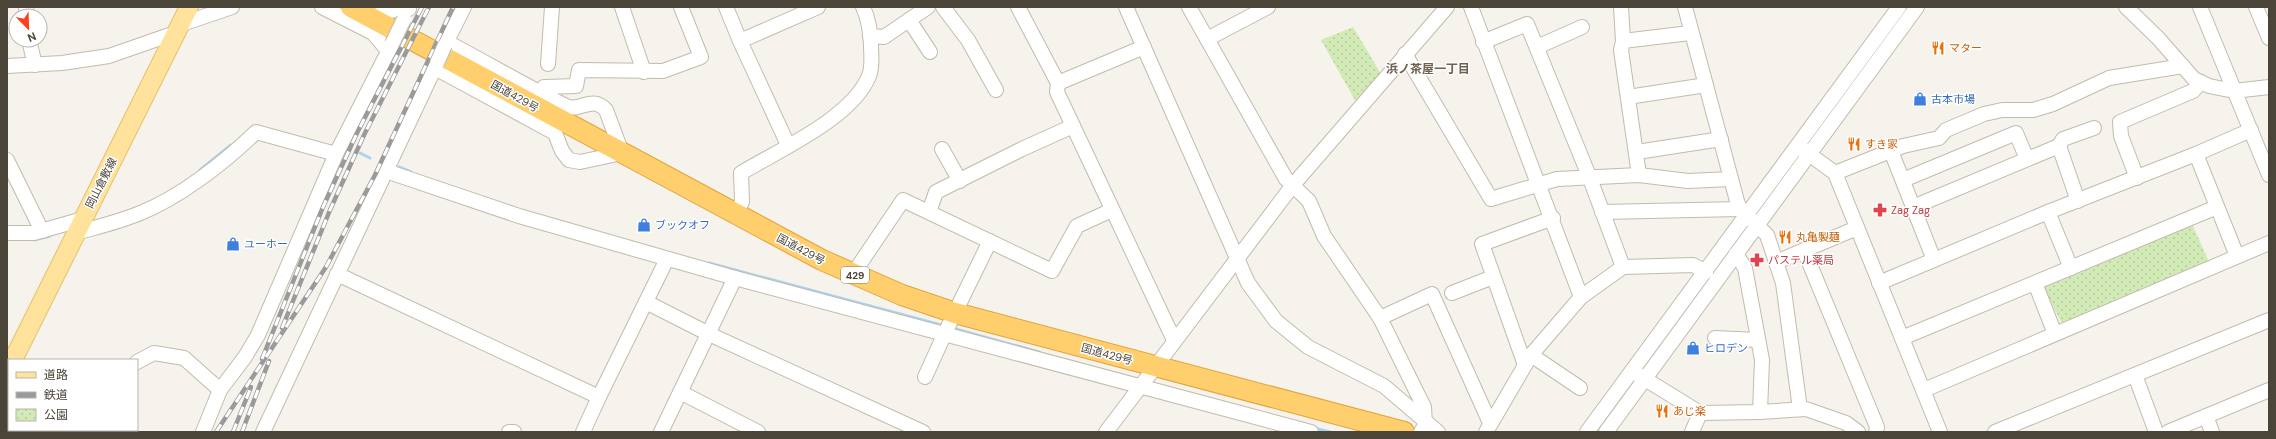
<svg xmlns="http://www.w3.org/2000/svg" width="2276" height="439" font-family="'DM Sans','Noto Sans JP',sans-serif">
<defs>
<pattern id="park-dots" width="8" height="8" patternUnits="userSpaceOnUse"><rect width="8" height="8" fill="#d2eab5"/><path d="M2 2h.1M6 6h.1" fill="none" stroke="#b6ca9c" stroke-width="1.8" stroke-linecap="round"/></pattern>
</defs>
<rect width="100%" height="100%" fill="#f6f3ec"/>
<g fill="url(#park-dots)">
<path d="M1353,27L1381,74L1356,102L1321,40Z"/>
<path d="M2192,224L2210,264L2063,326L2043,286Z"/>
</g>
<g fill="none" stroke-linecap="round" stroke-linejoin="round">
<g stroke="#a9d4f2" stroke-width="3">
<path d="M360,153L370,158"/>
<path d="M399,167L411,172"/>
<path d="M200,170L231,145"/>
<path d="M34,240L50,236"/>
<path d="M709,263L945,326"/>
<path d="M952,328L1039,352"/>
<path d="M1314,428L1330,432"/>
</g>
<g stroke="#c2bbae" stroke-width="16">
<g id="minor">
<path d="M26,7L27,16"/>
<path d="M322,7L373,33L388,51"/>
<path d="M382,7L389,11L409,9"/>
<path d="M622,7L644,72"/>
<path d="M726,7L740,41L818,7"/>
<path d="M943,7L968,40L996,90"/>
<path d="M1018,7L1058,83L1057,92L1174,340"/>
<path d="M1126,7L1248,283L1276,321L1308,347L1384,386L1438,432"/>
<path d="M1189,7L1286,179L1309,201L1324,236L1380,318L1424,407L1425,425L1421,432"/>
<path d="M1471,7L1581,297"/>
<path d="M1621,7L1623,41"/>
<path d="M1685,7L1737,201L1740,209L1767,235L1783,283L1800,409"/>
<path d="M2126,7L2158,38L2194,79L2209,86L2234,91L2269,87"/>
<path d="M2200,7L2269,175"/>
<path d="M2256,7L2269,38"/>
<path d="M909,20L930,52"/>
<path d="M179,25L232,7"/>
<path d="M870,36L884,37L928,7"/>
<path d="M1207,39L1268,7"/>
<path d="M29,40L35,65"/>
<path d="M740,41L788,145"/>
<path d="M1483,42L1527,24L1589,176L1623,267"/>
<path d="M445,45L464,7"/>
<path d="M1537,47L1582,27"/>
<path d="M1405,54L1491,199L1557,179L1639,175L1688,181L1731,179"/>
<path d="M548,64L552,7"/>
<path d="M7,66L62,63L109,56L175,33"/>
<path d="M435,68L555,133L562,151L569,160L580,162L622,153L606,110C591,94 581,113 566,106C526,86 487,63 447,42"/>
<path d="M1058,83L1144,47"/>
<path d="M542,93L544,87L576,86L579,70L663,71L701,57L681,7"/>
<path d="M1628,97L1706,85"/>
<path d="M2059,146L2063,139L2094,128"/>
<path d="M942,149L960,181"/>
<path d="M1802,149L1835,173L1940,432"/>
<path d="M1891,151L1934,260"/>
<path d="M1637,152L1721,139"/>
<path d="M2196,154L2237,256"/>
<path d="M7,160L42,231"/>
<path d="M386,171L519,216L735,278L1311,432"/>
<path d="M1835,173L1903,146L1939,138L1946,130L1984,114L2002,110H2033L2053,104L2109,78L2183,66"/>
<path d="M1639,175L1621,50L1623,41L1690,33"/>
<path d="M2137,178L2121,136L2120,122L2193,91L2201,82"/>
<path d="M1903,180L2016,133L2027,159"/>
<path d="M1913,207L2059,146L2078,201"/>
<path d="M929,212L936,192L1022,149L1073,126"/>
<path d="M1602,212L1740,209"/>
<path d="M2048,212L2071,268"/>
<path d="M735,214L742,202L741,173C779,150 852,118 869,76C873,66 871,56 871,45C870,31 869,20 863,7"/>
<path d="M7,233H34L83,219"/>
<path d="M76,233C97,227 118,222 138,214C179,198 224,163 256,132L336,154"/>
<path d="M1804,250L1877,427L1876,432"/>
<path d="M1736,254L1745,268L1762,360L1760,412"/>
<path d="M1776,262L1857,228"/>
<path d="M337,274L599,397L583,432"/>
<path d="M853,274L903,200L1052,271L1077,226L1112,210"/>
<path d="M1879,283L2048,212L2196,154L2251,130"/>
<path d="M2035,283L2055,334"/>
<path d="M1452,293L1493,277"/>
<path d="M646,302L709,334L923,432"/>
<path d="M1380,318L1432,294L1490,423"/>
<path d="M1715,338L1758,340"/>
<path d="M1902,338L2217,207"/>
<path d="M1531,355L1580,388"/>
<path d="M137,362L154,353L184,358L220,390"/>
<path d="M1525,365L1482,244L1553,218"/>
<path d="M1637,374L1700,413L1760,412L1806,409L1846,423L1858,432"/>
<path d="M7,375L9,376"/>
<path d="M2135,375L2156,432"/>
<path d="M925,377L945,333L990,241"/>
<path d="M1924,390L2269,243"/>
<path d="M680,392L758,432"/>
<path d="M599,397L667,259"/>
<path d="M2206,416L2212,432"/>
<path d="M47,430L48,432"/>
<path d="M203,432L220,390L245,357L258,335L336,154L392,44"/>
<path d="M263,432L437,63"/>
<path d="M509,432H514"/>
<path d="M661,432L735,278"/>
<path d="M1106,432L1293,185L1447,7"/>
<path d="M1486,432L1531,355L1581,297L1623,267L1693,265L1706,272"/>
<path d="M1587,432L1899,7"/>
<path d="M1606,432L1917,7"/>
<path d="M1692,432L1700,413"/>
<path d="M1995,432L2269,320"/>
<path d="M2168,432L2269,390"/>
</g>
</g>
<g stroke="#e6c16a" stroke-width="20">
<path id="major" d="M13,360L189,7"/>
</g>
<g stroke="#e0a43c" stroke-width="22">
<path id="highway" d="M351,7L822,260L902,295L955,313L1404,432"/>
</g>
<use href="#minor" stroke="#fff" stroke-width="14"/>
<use href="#major" stroke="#ffe39c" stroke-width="18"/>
<use href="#highway" stroke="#ffcf6e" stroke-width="20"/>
<g stroke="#9a9a9a" stroke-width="4.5">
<g id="rail">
<path d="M282,328L330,210L364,135L429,7"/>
<path d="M262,359L323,207L357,133L422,7"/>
<path d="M216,432L326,267L375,175L453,7"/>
<path d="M233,432L251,387"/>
<path d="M242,432L269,361"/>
</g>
</g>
<use href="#rail" stroke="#fff" stroke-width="3" stroke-dasharray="9" stroke-linecap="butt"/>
<g stroke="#c2bbae" stroke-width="16" stroke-linecap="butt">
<g id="minor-bridge">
<path d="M392,44L404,19"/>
<path d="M437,63L445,45"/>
</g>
</g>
<use href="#minor-bridge" stroke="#fff" stroke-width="14"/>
</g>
<defs>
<g id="restaurant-bare" transform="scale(1.08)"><path d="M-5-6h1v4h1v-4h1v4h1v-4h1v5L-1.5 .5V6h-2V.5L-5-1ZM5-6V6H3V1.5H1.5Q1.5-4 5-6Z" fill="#e8710a" stroke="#fff" stroke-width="2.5" paint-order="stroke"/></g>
<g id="shop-bare" transform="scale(1.08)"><path d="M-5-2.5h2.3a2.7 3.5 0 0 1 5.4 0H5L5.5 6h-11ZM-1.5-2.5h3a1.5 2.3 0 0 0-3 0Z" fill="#3f7fe0" stroke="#fff" stroke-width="2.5" paint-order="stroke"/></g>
<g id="pharmacy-bare" transform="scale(1.08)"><path d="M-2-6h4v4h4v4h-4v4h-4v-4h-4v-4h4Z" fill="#e0444e" stroke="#fff" stroke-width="2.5" paint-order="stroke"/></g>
</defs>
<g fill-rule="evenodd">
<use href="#restaurant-bare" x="1938" y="48"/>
<use href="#shop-bare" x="1920" y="99"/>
<use href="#restaurant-bare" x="1854" y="144"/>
<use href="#pharmacy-bare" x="1880" y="210"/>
<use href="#shop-bare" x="644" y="225"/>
<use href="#restaurant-bare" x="1785" y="237"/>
<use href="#shop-bare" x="233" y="244"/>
<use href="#pharmacy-bare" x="1757" y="260"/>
<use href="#shop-bare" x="1693" y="348"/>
<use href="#restaurant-bare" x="1662" y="411"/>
</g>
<g text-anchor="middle" stroke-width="3" stroke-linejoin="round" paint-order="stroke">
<rect fill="#fff" stroke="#817c74" stroke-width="1" x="841" y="267" width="28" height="16" rx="3"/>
<g font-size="10" font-weight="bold" fill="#4b4439">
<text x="855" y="279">429</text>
</g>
<g font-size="11" fill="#c56008" stroke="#fff" text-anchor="start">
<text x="1949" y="52">マター</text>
<text x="1865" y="148">すき家</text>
<text x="1796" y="241">丸亀製麺</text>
<text x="1673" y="415">あじ楽</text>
</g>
<g font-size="11" fill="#4b4439" stroke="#fff">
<text transform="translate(515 96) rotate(29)" y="4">国道429号</text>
<text transform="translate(101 183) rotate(-63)" y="4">岡山倉敷線</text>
<text transform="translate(801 249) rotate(28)" y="4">国道429号</text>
<text transform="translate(1107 354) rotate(15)" y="4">国道429号</text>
</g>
<g font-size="11" fill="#366cbe" stroke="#fff" text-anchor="start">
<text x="1931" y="103">古本市場</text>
<text x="655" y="229">ブックオフ</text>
<text x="244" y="248">ユーホー</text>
<text x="1704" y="352">ヒロデン</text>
</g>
<g font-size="11" fill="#be3a42" stroke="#fff" text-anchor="start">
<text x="1891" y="214">Zag Zag</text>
<text x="1768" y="264">パステル薬局</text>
</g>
<g font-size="12" font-weight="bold" fill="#6e6250" stroke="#fff">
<text x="1428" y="73">浜ノ茶屋一丁目</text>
</g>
</g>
<rect width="2276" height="439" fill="none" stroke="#4b4439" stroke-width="16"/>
<rect x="8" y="359" width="130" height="72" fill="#ffffff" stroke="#b7b4b0"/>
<rect x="16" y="372" width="20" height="6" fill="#ffe39c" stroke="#b7b4b0"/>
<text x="44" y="379" font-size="12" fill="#4b4439">道路</text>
<rect x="16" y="392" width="20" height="6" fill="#9a9a9a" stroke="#b7b4b0"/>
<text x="44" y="399" font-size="12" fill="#4b4439">鉄道</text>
<rect x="16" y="409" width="20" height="12" fill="url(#park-dots)" stroke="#b7b4b0"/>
<text x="44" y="419" font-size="12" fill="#4b4439">公園</text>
<g transform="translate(28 28) rotate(157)"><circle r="19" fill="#ffffff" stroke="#b7b4b0"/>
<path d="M0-3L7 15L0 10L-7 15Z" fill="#fc3f1d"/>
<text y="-6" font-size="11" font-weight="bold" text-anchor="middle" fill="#4b4439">N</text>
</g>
</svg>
